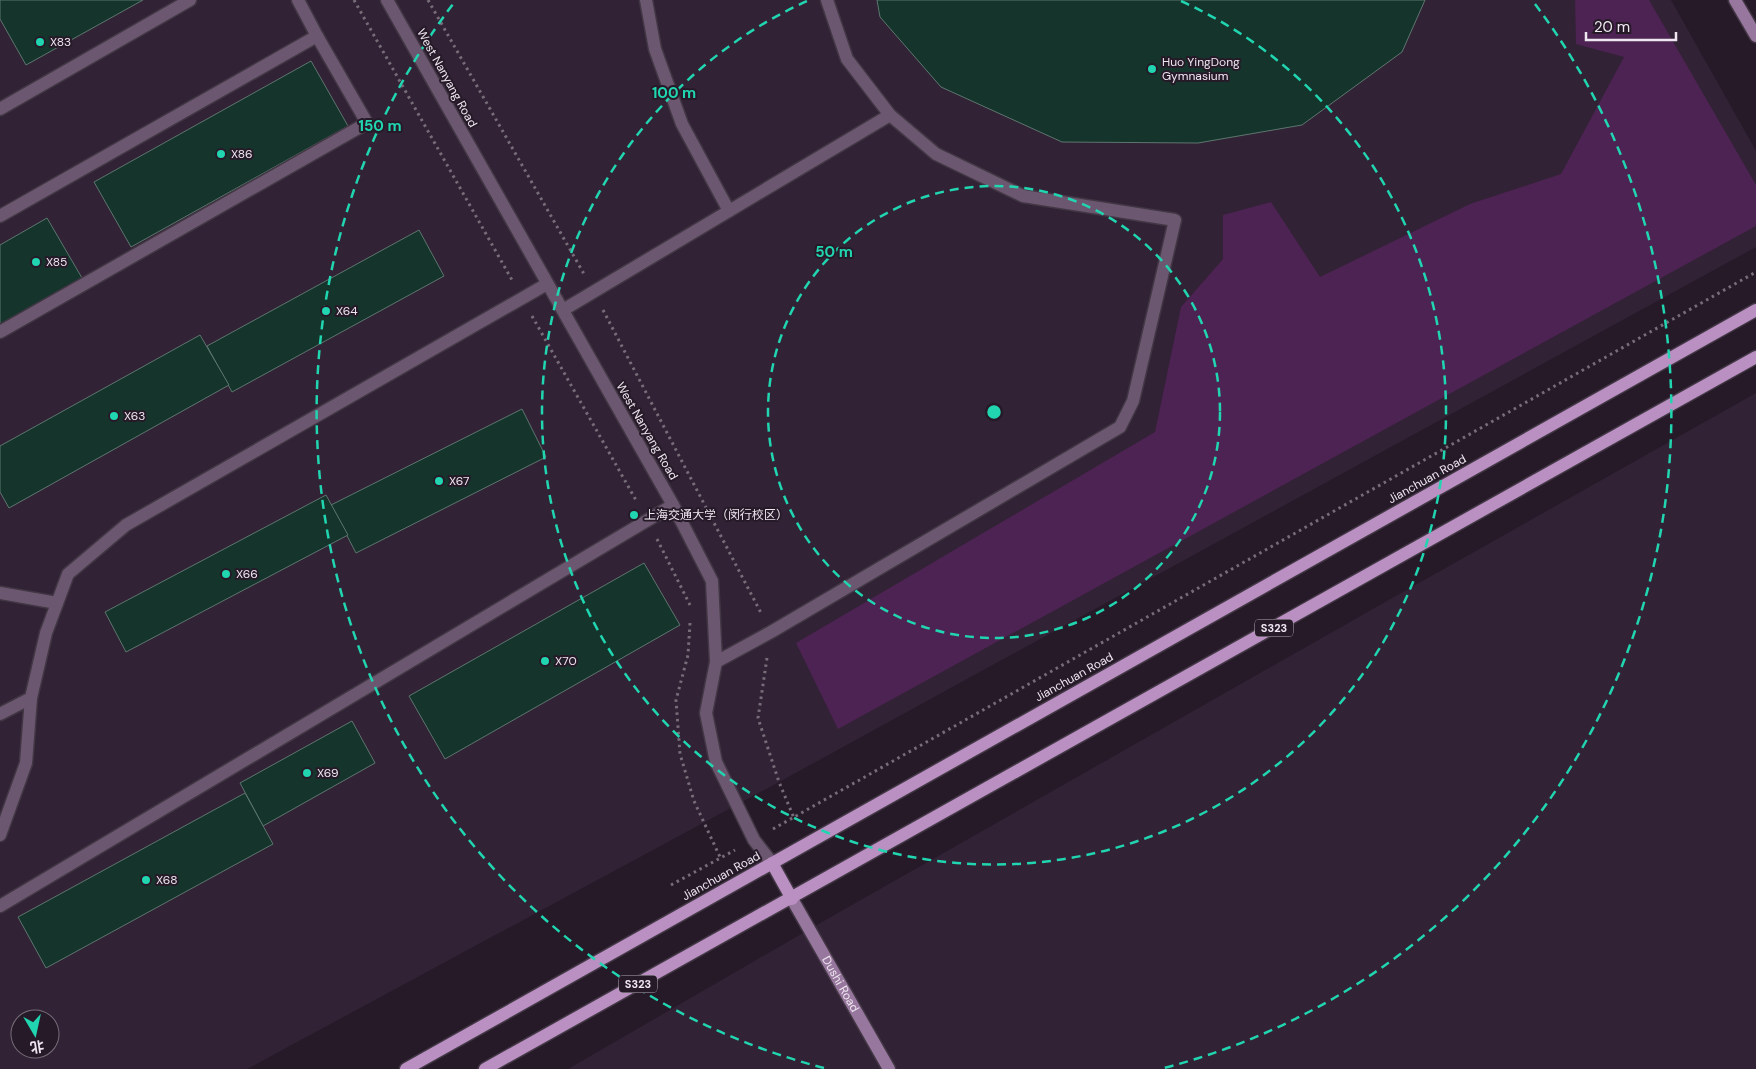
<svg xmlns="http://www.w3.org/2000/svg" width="1756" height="1069" font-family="'DM Sans','Noto Sans SC',sans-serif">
<rect width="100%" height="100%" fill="#261a28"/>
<g fill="#322235" fill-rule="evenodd">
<path d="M0,0H1671L1756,151V247L779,782L247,1069H0ZM20,1019H50V1049H20Z"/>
<path d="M1756,393V1069H568L829,918L1387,601Z"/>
</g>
<path fill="#4c2352" d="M1575,0H1649L1756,185V226L838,729L796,643L1155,432L1181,307L1223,259V215L1271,202L1320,277L1470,204L1561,174L1624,57L1576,44Z"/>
<g fill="#15352c" stroke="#5d766e">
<path d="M0,0H143L26,65L0,19Z"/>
<path d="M877,0H1425L1402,52L1302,125L1198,143L1062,142L941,87L880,17Z"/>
<path d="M311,61L348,126L131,247L94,182Z"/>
<path d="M47,218L82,278L0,325V245Z"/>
<path d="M419,230L444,276L232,392L207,346Z"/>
<path d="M200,335L229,385L9,508L0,492V446Z"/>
<path d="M522,409L546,457L356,553L331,505Z"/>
<path d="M326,495L348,535L126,652L105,612Z"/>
<path d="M644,563L680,625L445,759L409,696Z"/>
<path d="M352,721L375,763L263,826L240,783Z"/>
<path d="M245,793L273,844L46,968L18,917Z"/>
</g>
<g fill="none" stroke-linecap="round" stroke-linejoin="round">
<g stroke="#423744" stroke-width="15">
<g id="lane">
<path d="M298,0L317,36"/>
<path d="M387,0L673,505L712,581L716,662L706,713L716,762L754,840L772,863"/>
<path d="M646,0L655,49L682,124L729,211"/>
<path d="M0,109L190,0"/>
<path d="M0,216L317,36L367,123L0,332"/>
<path d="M563,310L890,115"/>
<path d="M0,593L57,603"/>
<path d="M716,662L771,632L1120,427L1133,401L1175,220L1023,196L936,154L890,115L847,59L827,0"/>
<path d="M0,714L31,698"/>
<path d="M0,835L26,763L31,698L46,633L68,574L126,525L547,284"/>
<path d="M0,906L673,505"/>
</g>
</g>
<g stroke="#423744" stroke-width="15">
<g id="secondary">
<path d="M1735,0L1756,36"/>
<path id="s1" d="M792,899L889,1069"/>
</g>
</g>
<g stroke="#423744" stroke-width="15">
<g id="primary">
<path d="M772,863L792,899"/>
<path d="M406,1069L1756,310"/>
<path d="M485,1069L1756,357"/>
</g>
</g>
<g stroke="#776d79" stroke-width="3" stroke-dasharray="2.5 4" stroke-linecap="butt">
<path d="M354,0L512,280"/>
<path d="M428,0L584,274"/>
<path d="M603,310L761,613"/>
<path d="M532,316L637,502"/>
<path d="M657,539L690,605"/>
<path d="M690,623L688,655L676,700L680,754L694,801L720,857"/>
<path d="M767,658L758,718L779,782L794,818"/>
<path d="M773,829L1756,272"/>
<path d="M671,885L735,850"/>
</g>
<use href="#lane" stroke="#6c5770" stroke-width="12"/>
<use href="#secondary" stroke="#98779e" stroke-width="12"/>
<use href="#primary" stroke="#ba8fc2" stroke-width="12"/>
</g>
<g fill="none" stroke="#20d5b0" stroke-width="2.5" stroke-dasharray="9 6">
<circle cx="994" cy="412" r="226"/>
<path d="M1181 1A452 452 0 1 1 807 1"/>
<path d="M824 1068A678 678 0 0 1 453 4M1535 4A678 678 0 0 1 1164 1068"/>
</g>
<g fill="#20d5b0" stroke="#261a28" stroke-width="2">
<circle cx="40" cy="42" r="5"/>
<circle cx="1152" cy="69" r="5"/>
<circle cx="221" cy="154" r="5"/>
<circle cx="36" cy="262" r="5"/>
<circle cx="326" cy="311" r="5"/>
<circle cx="114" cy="416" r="5"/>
<circle cx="439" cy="481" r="5"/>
<circle cx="634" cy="515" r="5"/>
<circle cx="226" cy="574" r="5"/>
<circle cx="545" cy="661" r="5"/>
<circle cx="307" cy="773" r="5"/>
<circle cx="146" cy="880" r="5"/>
</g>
<g text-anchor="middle" stroke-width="4" stroke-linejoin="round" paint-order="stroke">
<g fill="#261a28" stroke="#b2a9b4" stroke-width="1">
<rect x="1255" y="619.5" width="38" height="17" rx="4"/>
<rect x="619" y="975.5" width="38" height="17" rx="4"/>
</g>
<g font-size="11" font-weight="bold" fill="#eee6f0">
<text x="1274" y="632">S323</text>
<text x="638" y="988">S323</text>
</g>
<g font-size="12" fill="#eee6f0" stroke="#261a28" text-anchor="start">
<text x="50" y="46">X83</text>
<text x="1162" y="66">Huo YingDong<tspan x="1162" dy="14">Gymnasium</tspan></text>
<text x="231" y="158">X86</text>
<text x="46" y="266">X85</text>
<text x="336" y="315">X64</text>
<text x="124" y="420">X63</text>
<text x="449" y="485">X67</text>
<text x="644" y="519">上海交通大学（闵行校区）</text>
<text x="236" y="578">X66</text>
<text x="555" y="665">X70</text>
<text x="317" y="777">X69</text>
<text x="156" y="884">X68</text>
</g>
<g font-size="12" fill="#eee6f0" stroke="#261a28">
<text transform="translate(447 78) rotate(61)" y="4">West Nanyang Road</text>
<text transform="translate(647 431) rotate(60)" y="4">West Nanyang Road</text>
<text transform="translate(1427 479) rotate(-29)" y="4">Jianchuan Road</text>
<text transform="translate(1074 677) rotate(-29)" y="4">Jianchuan Road</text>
<text transform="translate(721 876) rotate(-29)" y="4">Jianchuan Road</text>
<text dy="4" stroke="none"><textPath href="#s1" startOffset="98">Dushi Road</textPath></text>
</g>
</g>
<circle cx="994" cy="412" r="8" fill="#20d5b0" stroke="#261a28" stroke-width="2.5"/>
<g font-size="15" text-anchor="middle" font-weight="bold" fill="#20d5b0" stroke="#261a28" stroke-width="4" stroke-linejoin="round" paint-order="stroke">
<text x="674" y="98">100 m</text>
<text x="380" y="131">150 m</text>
<text x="834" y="257">50 m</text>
</g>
<g transform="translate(35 1034) rotate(171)"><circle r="24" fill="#261a28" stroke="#766c78"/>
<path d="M0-4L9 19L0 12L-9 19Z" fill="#20d5b0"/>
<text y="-8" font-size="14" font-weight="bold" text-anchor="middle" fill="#eee6f0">北</text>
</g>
<path d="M1586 32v8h90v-8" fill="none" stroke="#eee6f0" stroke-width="2.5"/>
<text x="1594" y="32" font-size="15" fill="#eee6f0" stroke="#261a28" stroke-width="4" paint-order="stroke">20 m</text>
</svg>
